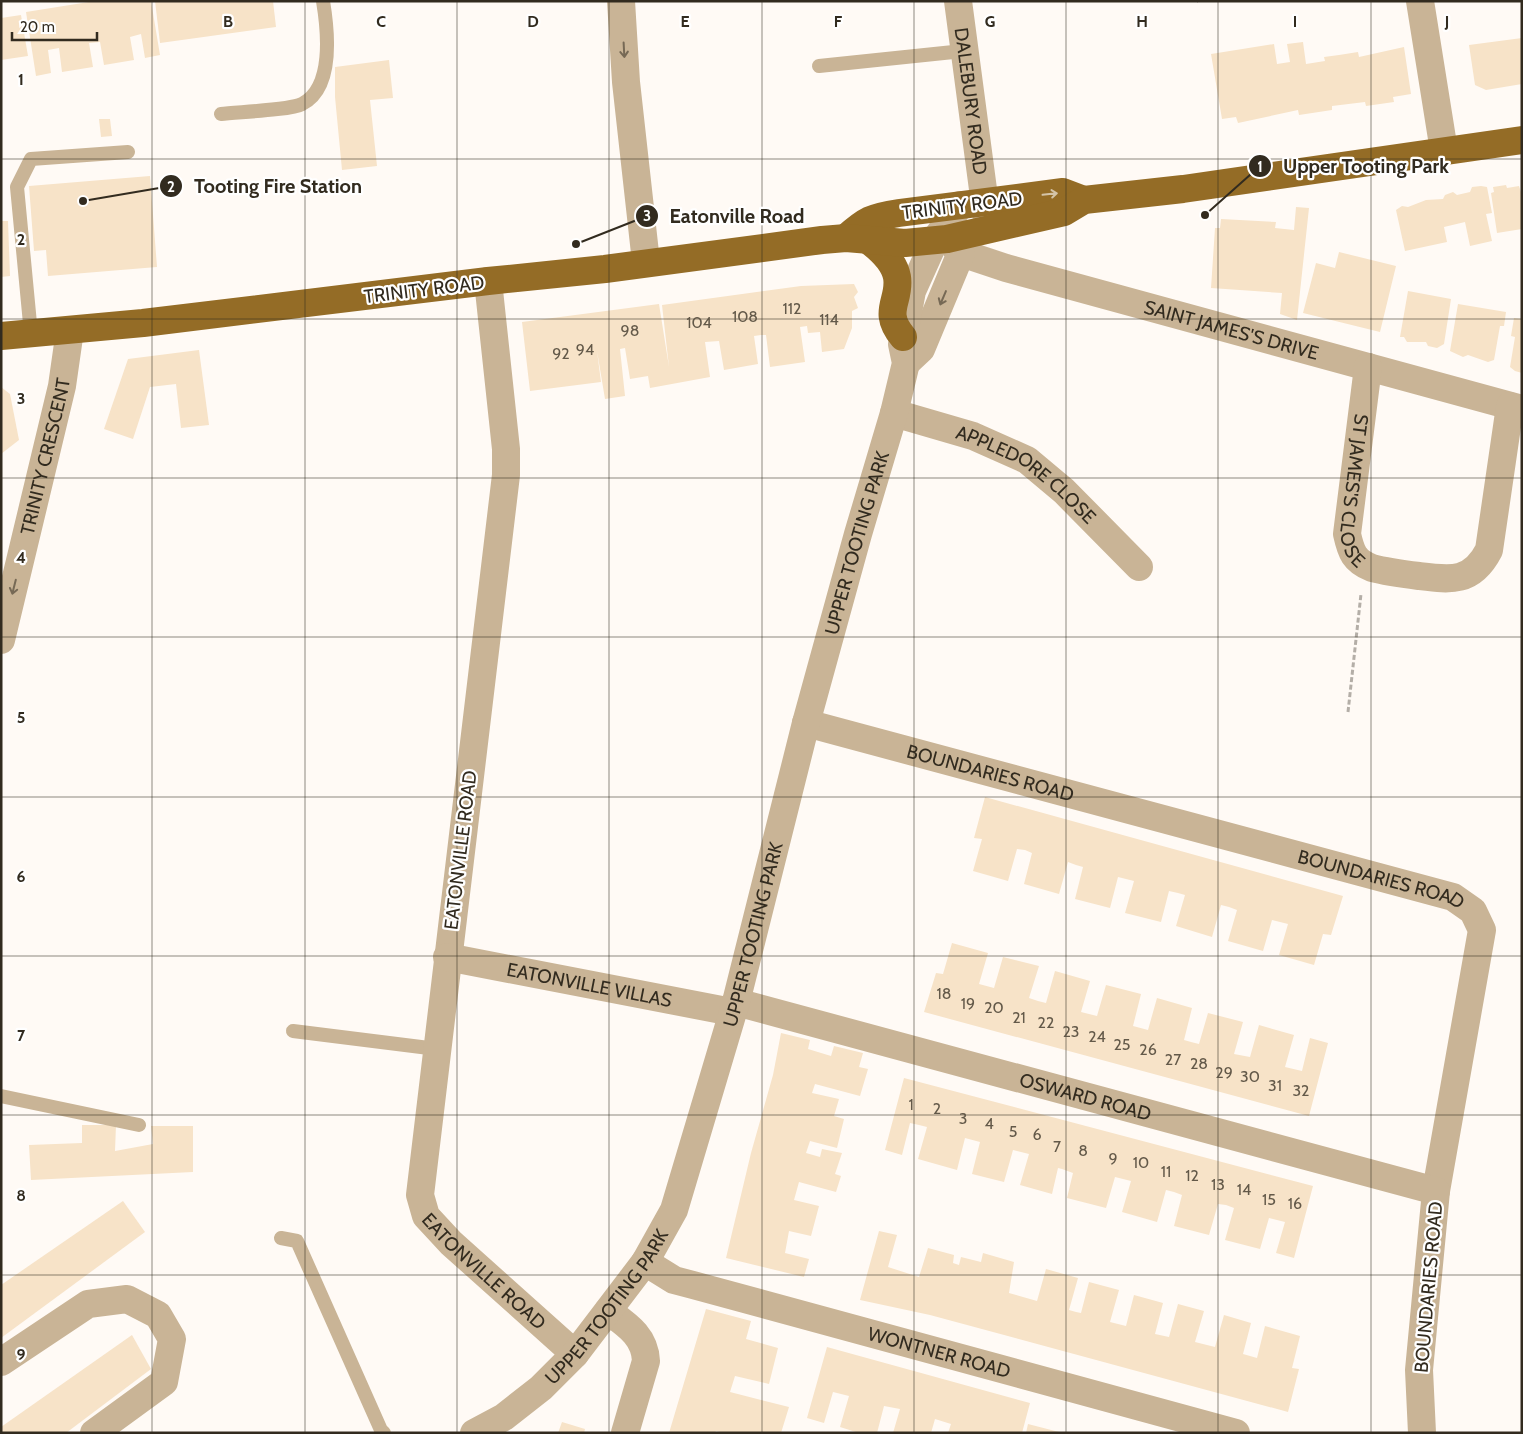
<svg xmlns="http://www.w3.org/2000/svg" width="1523" height="1434" font-family="Cabin,sans-serif">
<rect width="100%" height="100%" fill="#fffaf5"/>
<g fill="#f7e3c8">
<path d="M95,1H151L160,55L145,58L141,34L130,37L134,60L104,65L100,42L89,43L93,67L62,72L59,48L48,50L51,73L36,76L26,12Z"/>
<path d="M155,1H273L276,27L160,43Z"/>
<path d="M21,15L28,56L1,60V18Z"/>
<path d="M1522,38V84L1486,90L1475,85L1469,45Z"/>
<path d="M1303,42L1306,64L1325,61L1324,57L1339,55L1358,52L1359,57L1404,47L1411,94L1393,97L1394,102L1366,106L1365,102L1332,106V110L1299,115L1298,110L1238,123L1236,117L1222,119L1211,54L1274,44L1277,64L1290,62L1287,44Z"/>
<path d="M389,60L393,98L370,100L377,166L342,170L335,97V67Z"/>
<path d="M99,119H110L112,136L101,137Z"/>
<path d="M150,176L157,267L48,276L46,250L34,251L29,186Z"/>
<path d="M1506,185L1507,188L1519,186L1522,195V229L1497,233L1491,193L1494,192L1493,187Z"/>
<path d="M1481,186L1487,187L1492,213L1486,214L1492,241L1470,246L1465,222L1444,227L1447,242L1405,251L1396,210L1402,206L1408,207L1426,200L1443,199L1445,195L1453,192L1457,195L1470,192L1472,187Z"/>
<path d="M1296,207L1309,208L1297,320L1280,314L1282,293L1211,288L1215,228H1220L1221,219L1276,222L1275,228L1294,230Z"/>
<path d="M1,221H8L10,276L1,277Z"/>
<path d="M1339,252L1396,266L1380,332L1303,313L1316,263L1335,268Z"/>
<path d="M854,284L858,292L854,297L858,308L852,311V328L844,349L822,352L820,332L808,333L807,326L800,327L805,362L770,367L766,335H761L754,336L758,364L724,370L719,341L705,342L710,377L650,388L648,376L630,379L625,348L620,349L625,396L605,399L597,351L601,382L530,391L522,322L659,304L669,367L662,305L801,286Z"/>
<path d="M1408,291L1451,299L1444,344L1437,348L1428,346L1426,342H1407L1404,337H1400Z"/>
<path d="M1458,304L1506,312L1504,326H1500L1494,360L1488,362L1468,355L1463,357L1450,351Z"/>
<path d="M1514,318L1522,319V373L1515,371L1510,367L1515,337L1511,336Z"/>
<path d="M199,350L209,425L181,428L176,384L150,387L133,439L104,429L128,359Z"/>
<path d="M1,387L10,394L19,440L1,454Z"/>
<path d="M985,797L1343,896L1331,935L1323,934L1314,965L1279,955L1288,924L1272,920L1263,951L1228,941L1237,910L1229,907L1221,905L1212,937L1176,926L1185,895L1178,893L1169,891L1161,922L1125,913L1134,881L1118,877L1110,908L1075,899L1083,867L1076,865L1068,862L1059,894L1024,884L1032,853L1025,850L1017,849L1008,881L973,871L982,839L974,838Z"/>
<path d="M952,943L988,953L979,984L994,988L1003,957L1039,966L1029,998L1038,1001L1046,1003L1055,971L1090,981L1081,1012L1097,1016L1106,985L1141,994L1133,1026L1148,1030L1157,998L1192,1008L1184,1040L1191,1042L1199,1044L1208,1013L1243,1022L1234,1054L1250,1057L1259,1025L1294,1035L1285,1067L1302,1071L1310,1038L1328,1043L1309,1116L924,1012L936,973L943,974Z"/>
<path d="M781,1033L810,1040L808,1049L831,1056L834,1046L863,1053L859,1067L868,1069L860,1096L815,1084L812,1093L839,1099L834,1116L844,1119L837,1148L810,1141L806,1153L820,1157L822,1149L842,1153L835,1174L841,1176L836,1192L799,1182L794,1200L819,1206L811,1236L789,1231L785,1253L809,1259L804,1277L726,1258L751,1153L773,1075Z"/>
<path d="M904,1078L1313,1186L1294,1258L1276,1253L1285,1222L1269,1218L1260,1249L1225,1240L1234,1208L1226,1205L1218,1204L1209,1235L1174,1226L1182,1195L1174,1192L1166,1190L1157,1222L1122,1212L1131,1181L1115,1177L1106,1208L1067,1198L1073,1173L1062,1169L1058,1168L1052,1194L1020,1185L1029,1154L1013,1150L1004,1182L972,1174L980,1142L965,1138L957,1170L918,1159L927,1127L919,1125L910,1123L902,1155L885,1150Z"/>
<path d="M82,1125H116L115,1151L153,1144L151,1126H193V1172L31,1180L29,1145L82,1143Z"/>
<path d="M123,1201L145,1232L1,1338V1285Z"/>
<path d="M879,1231L897,1235L888,1267L919,1277L928,1248L954,1255L953,1263L959,1265L961,1257L981,1262L983,1253L1014,1262L1009,1293L1037,1301L1046,1269L1078,1278L1069,1310L1076,1312L1081,1313L1089,1282L1119,1290L1110,1322L1126,1326L1134,1295L1163,1303L1155,1334L1169,1337L1178,1304L1204,1311L1195,1342L1215,1347L1224,1315L1251,1323L1243,1354L1257,1358L1265,1326L1300,1336L1292,1368L1299,1369L1288,1412L930,1315L860,1300Z"/>
<path d="M706,1309L751,1321L746,1339L778,1348L769,1384L735,1376L730,1392L789,1407L781,1433H724L716,1431L715,1433H669Z"/>
<path d="M132,1335L151,1369L66,1433H1V1427Z"/>
<path d="M827,1347L1030,1403L1022,1433H948L951,1424L935,1419L931,1433H893L900,1409L884,1406L877,1433H859L840,1427L849,1396L833,1392L824,1423L807,1418Z"/>
<path d="M562,1422L585,1429L584,1433H558Z"/>
<path d="M1028,1424L1059,1432V1433H1026Z"/>
</g>
<g fill="none" stroke-linecap="round" stroke-linejoin="round">
<g stroke="#b4aea7" stroke-width="3" stroke-dasharray="5 2.5" stroke-linecap="butt">
<path d="M1197,1H1198"/>
<path d="M1348,712L1361,594"/>
</g>
<g stroke="#c9b496" stroke-width="14">
<path d="M819,66L963,51"/>
<path d="M221,114C237,112 291,110 302,104C334,88 328,31 323,1"/>
<path d="M31,334L17,187L31,159L128,152"/>
<path d="M293,1031L437,1049"/>
<path d="M1,1096L139,1125"/>
<path d="M281,1238L297,1241L381,1430L384,1433"/>
</g>
<g stroke="#c9b496" stroke-width="28">
<path d="M621,1L626,82L646,262"/>
<path id="s1" d="M958,1L988,227"/>
<path d="M1420,1L1444,151"/>
<path id="s2" d="M947,239L961,253L1006,268L1522,409"/>
<path id="s3" d="M488,281L506,449V475L420,1195L426,1216L451,1243L575,1354"/>
<path d="M906,363L921,349L961,253"/>
<path id="s4" d="M1368,367L1347,534C1351,552 1354,561 1372,568C1387,572 1403,574 1419,576C1451,580 1472,583 1489,550L1510,406"/>
<path id="s5" d="M894,413L973,436L1027,460L1064,491L1139,567"/>
<path id="s6" d="M1,640L62,386L70,330"/>
<path id="s7" d="M806,723L1453,897L1473,911L1482,930L1436,1191L1419,1370L1422,1433"/>
<path id="s8" d="M447,957L732,1012"/>
<path id="s9" d="M736,1002L1436,1191"/>
<path id="s10" d="M645,1262L674,1280L693,1285L1236,1433"/>
<path d="M608,1311C627,1325 645,1336 646,1361L625,1433"/>
<path d="M1,1362L88,1304L127,1299L158,1315L172,1339L164,1382L94,1433"/>
<path id="s11" d="M474,1433L504,1417L541,1388L575,1354L645,1262L674,1210L736,1002L806,723L858,534L894,413L906,363L902,344L912,291L935,240L960,205"/>
</g>
<g stroke="#946c26" stroke-width="28">
<path d="M846,238C866,220 872,217 899,213L1063,192L1084,200"/>
<path d="M868,240C880,249 894,261 897,277C901,301 881,311 903,337"/>
<path d="M1,336L143,323L488,281L605,269L822,240L846,238L905,243L947,239L1064,212L1084,200L1183,189L1522,140"/>
</g>
</g>
<defs><path id="oneway-shaft" d="M-6 0H5M1.5-3L5.5 0L1.5 3" fill="none" stroke-width="1.6" stroke-linecap="round" stroke-linejoin="round" transform="scale(1.25)"/></defs>
<g stroke="#766955">
<use href="#oneway-shaft" transform="translate(624 50) rotate(87)"/>
<use href="#oneway-shaft" transform="translate(943 298) rotate(113)"/>
<use href="#oneway-shaft" transform="translate(14 587) rotate(104)"/>
</g>
<use stroke="#d4c4a8" href="#oneway-shaft" transform="translate(1050 194) rotate(-6)"/>
<path fill="none" stroke="#322b1f" stroke-width="1" stroke-opacity="0.55" d="M152,1V1433M305,1V1433M457,1V1433M609,1V1433M762,1V1433M914,1V1433M1066,1V1433M1218,1V1433M1371,1V1433M1,159H1522M1,319H1522M1,478H1522M1,637H1522M1,797H1522M1,956H1522M1,1115H1522M1,1275H1522"/>
<g text-anchor="middle" stroke-width="4.5" stroke-linejoin="round" paint-order="stroke">
<g font-size="16" fill="#635949">
<text x="792" y="314">112</text>
<text x="745" y="322">108</text>
<text x="829" y="325">114</text>
<text x="699" y="328">104</text>
<text x="630" y="336">98</text>
<text x="585" y="355">94</text>
<text x="561" y="359">92</text>
<text x="944" y="999">18</text>
<text x="968" y="1009">19</text>
<text x="994" y="1013">20</text>
<text x="1019" y="1023">21</text>
<text x="1046" y="1028">22</text>
<text x="1071" y="1037">23</text>
<text x="1097" y="1042">24</text>
<text x="1122" y="1050">25</text>
<text x="1148" y="1055">26</text>
<text x="1173" y="1065">27</text>
<text x="1199" y="1069">28</text>
<text x="1224" y="1078">29</text>
<text x="1250" y="1082">30</text>
<text x="1275" y="1091">31</text>
<text x="1301" y="1096">32</text>
<text x="911" y="1110">1</text>
<text x="937" y="1114">2</text>
<text x="963" y="1124">3</text>
<text x="989" y="1129">4</text>
<text x="1013" y="1137">5</text>
<text x="1037" y="1140">6</text>
<text x="1057" y="1152">7</text>
<text x="1083" y="1156">8</text>
<text x="1113" y="1164">9</text>
<text x="1141" y="1168">10</text>
<text x="1166" y="1177">11</text>
<text x="1192" y="1181">12</text>
<text x="1218" y="1190">13</text>
<text x="1244" y="1195">14</text>
<text x="1269" y="1205">15</text>
<text x="1295" y="1209">16</text>
</g>
<g font-size="19" fill="#322b1f" stroke="#fff">
<text dy="7" stroke="none"><textPath href="#s1" startOffset="101">DALEBURY ROAD</textPath></text>
<text transform="translate(962 205) rotate(-7)" y="7">TRINITY ROAD</text>
<text transform="translate(424 289) rotate(-7)" y="7">TRINITY ROAD</text>
<text dy="7" stroke="none"><textPath href="#s2" startOffset="301">SAINT JAMES'S DRIVE</textPath></text>
<text dy="7" stroke="none"><textPath href="#s6" startOffset="189">TRINITY CRESCENT</textPath></text>
<text dy="7" stroke="none"><textPath href="#s5" startOffset="148">APPLEDORE CLOSE</textPath></text>
<text dy="7" stroke="none"><textPath href="#s4" startOffset="125">ST JAMES'S CLOSE</textPath></text>
<text dy="7" stroke="none"><textPath href="#s11" startOffset="996">UPPER TOOTING PARK</textPath></text>
<text dy="7" stroke="none"><textPath href="#s7" startOffset="191">BOUNDARIES ROAD</textPath></text>
<text transform="translate(460 850) rotate(-83)" y="7">EATONVILLE ROAD</text>
<text dy="7" stroke="none"><textPath href="#s7" startOffset="596">BOUNDARIES ROAD</textPath></text>
<text dy="7" stroke="none"><textPath href="#s11" startOffset="591">UPPER TOOTING PARK</textPath></text>
<text dy="7" stroke="none"><textPath href="#s8" startOffset="145">EATONVILLE VILLAS</textPath></text>
<text dy="7" stroke="none"><textPath href="#s9" startOffset="362">OSWARD ROAD</textPath></text>
<text dy="7" stroke="none"><textPath href="#s3" startOffset="1022">EATONVILLE ROAD</textPath></text>
<text transform="translate(1428 1287) rotate(-85)" y="7">BOUNDARIES ROAD</text>
<text dy="7" stroke="none"><textPath href="#s11" startOffset="186">UPPER TOOTING PARK</textPath></text>
<text dy="7" stroke="none"><textPath href="#s10" startOffset="309">WONTNER ROAD</textPath></text>
</g>
</g>
<g font-size="16" text-anchor="middle" font-weight="bold" fill="#322b1f" stroke="#fff" stroke-width="4.5" stroke-linejoin="round" paint-order="stroke">
<text x="228" y="27">B</text>
<text x="381" y="27">C</text>
<text x="533" y="27">D</text>
<text x="685" y="27">E</text>
<text x="838" y="27">F</text>
<text x="990" y="27">G</text>
<text x="1142" y="27">H</text>
<text x="1295" y="27">I</text>
<text x="1447" y="27">J</text>
<text x="21" y="85">1</text>
<text x="21" y="245">2</text>
<text x="21" y="404">3</text>
<text x="21" y="563">4</text>
<text x="21" y="723">5</text>
<text x="21" y="882">6</text>
<text x="21" y="1041">7</text>
<text x="21" y="1201">8</text>
<text x="21" y="1360">9</text>
</g>
<path fill="none" stroke="#322b1f" stroke-width="2" d="M1205 215L1260 166M83 201L171 186M576 244L647 216"/>
<g fill="#322b1f" stroke="#fff" stroke-width="2">
<circle cx="1205" cy="215" r="5"/>
<circle cx="83" cy="201" r="5"/>
<circle cx="576" cy="244" r="5"/>
<circle cx="1260" cy="166" r="12"/>
<circle cx="171" cy="186" r="12"/>
<circle cx="647" cy="216" r="12"/>
</g>
<g font-size="15" text-anchor="middle" font-weight="bold" fill="#fff">
<text x="1260" y="172">1</text>
<text x="171" y="192">2</text>
<text x="647" y="221">3</text>
</g>
<g font-size="20" text-anchor="middle" font-weight="bold" fill="#322b1f" stroke="#fff" stroke-width="4.5" stroke-linejoin="round" paint-order="stroke">
<text x="1366" y="173">Upper Tooting Park</text>
<text x="278" y="193">Tooting Fire Station</text>
<text x="737" y="223">Eatonville Road</text>
</g>
<rect width="1523" height="1434" fill="none" stroke="#322b1f" stroke-width="5"/>
<path d="M12 32v8h85v-8" fill="none" stroke="#322b1f" stroke-width="2.5"/>
<text x="20" y="32" font-size="15" fill="#322b1f" stroke="#ffffff" stroke-width="4" paint-order="stroke">20 m</text>
</svg>
